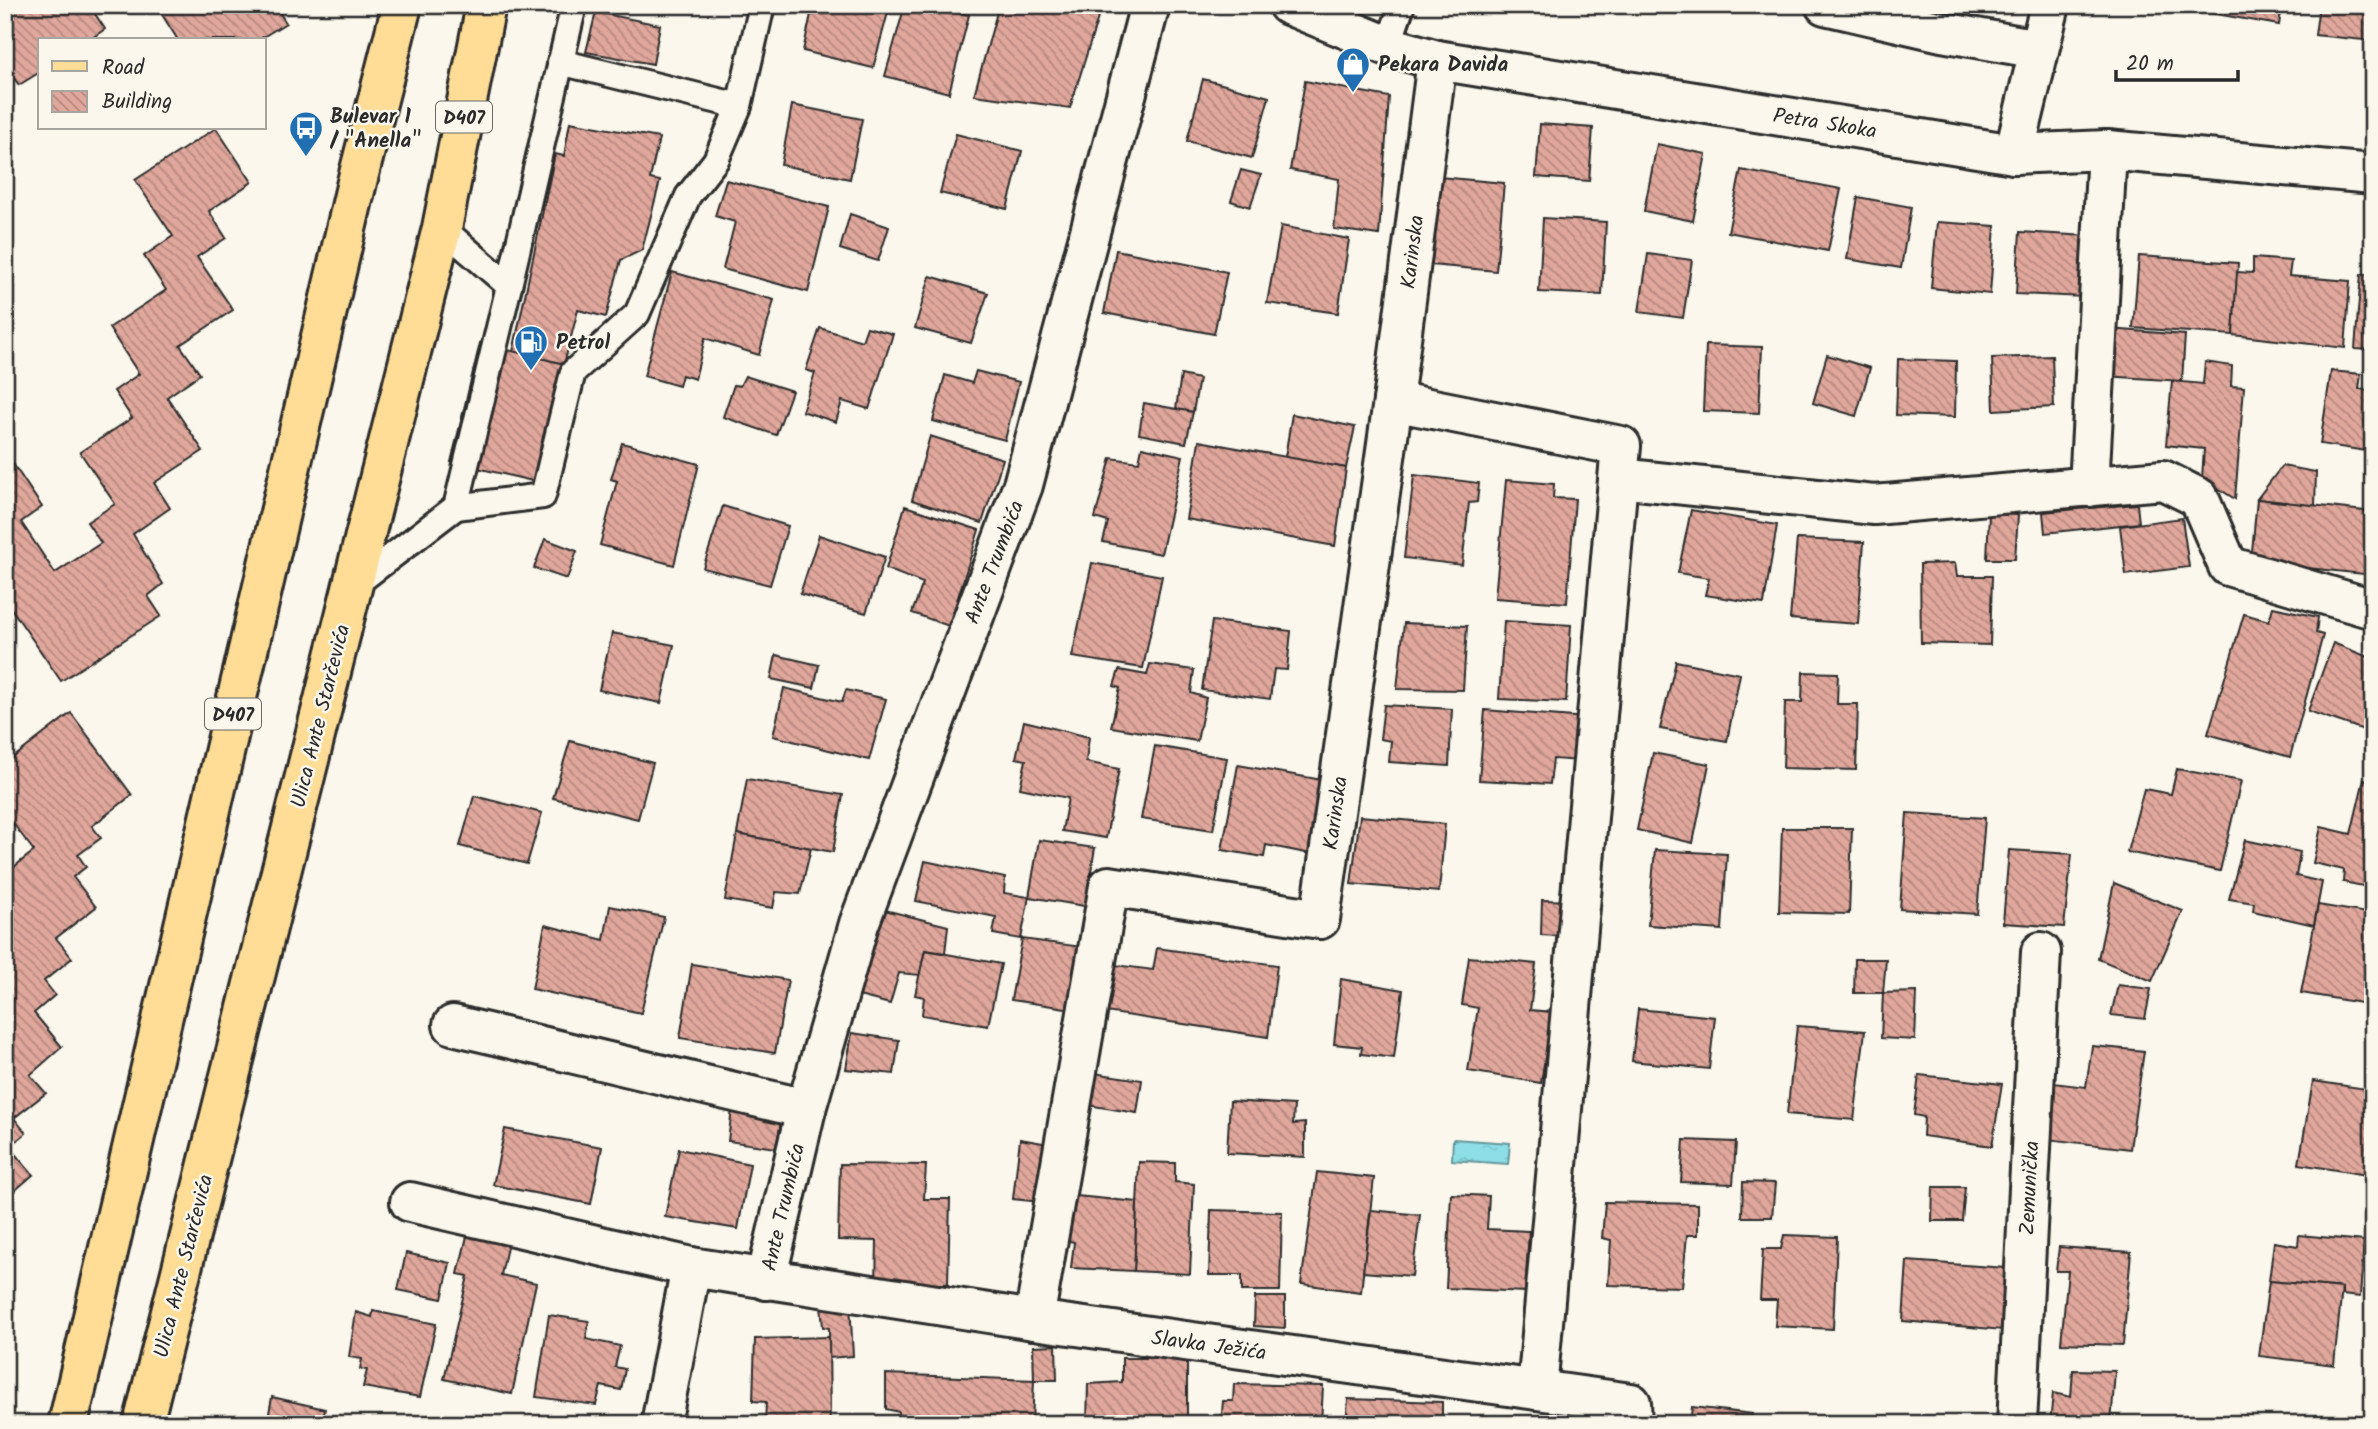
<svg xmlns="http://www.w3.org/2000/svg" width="2378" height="1429" font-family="Kalam,sans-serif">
<defs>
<pattern id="water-ripples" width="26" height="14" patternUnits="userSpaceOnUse" patternTransform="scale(1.75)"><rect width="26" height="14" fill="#8ddee7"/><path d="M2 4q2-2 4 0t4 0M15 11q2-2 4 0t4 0" fill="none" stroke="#7abfc6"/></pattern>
<pattern id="building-back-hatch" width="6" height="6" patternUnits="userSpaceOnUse" patternTransform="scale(1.75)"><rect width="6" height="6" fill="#e0a79c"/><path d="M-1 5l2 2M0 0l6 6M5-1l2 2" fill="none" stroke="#b6887f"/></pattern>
</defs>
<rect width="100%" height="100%" fill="#fbf7ec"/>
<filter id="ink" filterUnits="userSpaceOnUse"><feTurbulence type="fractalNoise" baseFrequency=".0143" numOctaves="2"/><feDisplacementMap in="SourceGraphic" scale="14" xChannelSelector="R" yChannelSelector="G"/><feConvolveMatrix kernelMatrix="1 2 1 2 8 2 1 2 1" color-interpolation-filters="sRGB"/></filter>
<g filter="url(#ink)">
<path fill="url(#water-ripples)" stroke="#66969c" stroke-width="2" d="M1453,1139L1510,1143L1508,1164L1452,1160Z"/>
<g fill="url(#building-back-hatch)" stroke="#2b2b2b" stroke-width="2">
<path d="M5,5H89L105,29L89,40H40V72L19,85L9,72L5,74Z"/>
<path d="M156,5H275L286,23L258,40H178Z"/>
<path d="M813,5H890L873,68L803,51Z"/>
<path d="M905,5H930L969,15L949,93L885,76Z"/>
<path d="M999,5H1088L1100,11L1070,108L974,95Z"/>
<path d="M2211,5H2282L2279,25L2210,13Z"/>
<path d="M2319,5H2373V41L2315,35Z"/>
<path d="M596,12L660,25L653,64L586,52Z"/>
<path d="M1203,79L1269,97L1252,158L1187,141Z"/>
<path d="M1305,81L1389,97L1379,235L1334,229L1339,179L1290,170Z"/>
<path d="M792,105L862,119L850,179L781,165Z"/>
<path d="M570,122L659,138L650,179L660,181L642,250L621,260L606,317L578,310L564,364L513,352L555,154L564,156Z"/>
<path d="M1540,124L1593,128L1589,181L1536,177Z"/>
<path d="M216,128L252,182L209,211L226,238L197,257L233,310L180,345L200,374L167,397L203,451L154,483L170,508L133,534L163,584L148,596L161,616L61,681L8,604L5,606V461L9,458L42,507L21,522L55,573L101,543L87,522L115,504L80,452L132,418L114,391L139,374L109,328L166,290L144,256L173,236L135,180Z"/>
<path d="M956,134L1022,151L1007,209L940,193Z"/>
<path d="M1657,144L1706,154L1693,221L1644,211Z"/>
<path d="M1241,170L1261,175L1250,207L1231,201Z"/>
<path d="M1741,170L1841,189L1828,251L1728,232Z"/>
<path d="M1439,177L1504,183L1496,271L1431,265Z"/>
<path d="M726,180L829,207L808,292L723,269L735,222L715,216Z"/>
<path d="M1858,197L1911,207L1901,268L1847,259Z"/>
<path d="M850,214L889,227L878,261L840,249Z"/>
<path d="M1543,218L1606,222L1602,295L1539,292Z"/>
<path d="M1937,222L1995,226L1990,294L1931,288Z"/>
<path d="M1281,226L1349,239L1338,313L1267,303Z"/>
<path d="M2020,232L2088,236L2085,297L2016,294Z"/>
<path d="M1116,250L1227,272L1214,334L1104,313Z"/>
<path d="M1648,254L1692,260L1683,318L1639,312Z"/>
<path d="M2139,256L2238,263L2233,335L2133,328Z"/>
<path d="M2253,258L2291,261L2289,276L2350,281L2345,348L2233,335L2237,272L2253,273Z"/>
<path d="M672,272L774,300L759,355L705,338L695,379L682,375L679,386L644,376Z"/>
<path d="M2361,274L2373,275V350L2355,349Z"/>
<path d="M930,276L988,293L971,343L915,328Z"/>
<path d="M867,327L893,334L869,409L842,401L836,422L802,411L815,373L806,370L820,328L862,341Z"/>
<path d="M2109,329L2185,335L2182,381L2105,376Z"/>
<path d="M480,343L564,364L537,482L451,462Z"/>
<path d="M1706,345L1762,347L1759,413L1703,411Z"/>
<path d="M1827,355L1870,368L1856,416L1813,403Z"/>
<path d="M2052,356L2054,407L1994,410L1992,358Z"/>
<path d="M1898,359L1956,361L1955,417L1896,415Z"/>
<path d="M2205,362L2232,366L2231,386L2244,387L2235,499L2202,478L2204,449L2166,445L2172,381L2203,384Z"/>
<path d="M976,371L1019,382L1005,440L933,421L945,375L972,383Z"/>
<path d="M2331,371L2361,374L2359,389L2373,391V452L2320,444Z"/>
<path d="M1181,375L1199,379L1193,412L1176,409Z"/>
<path d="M745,376L792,391L776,435L723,417L734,385L740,386Z"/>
<path d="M1144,403L1193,412L1186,443L1139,434Z"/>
<path d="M1292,414L1355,427L1346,468L1285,457Z"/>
<path d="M930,436L1003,459L982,523L912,500Z"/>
<path d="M1199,441L1346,468L1335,546L1186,519Z"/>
<path d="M622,443L699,464L674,565L600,545L617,481L611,479Z"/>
<path d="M1142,447L1183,456L1161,554L1103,542L1108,522L1095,518L1111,458L1139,462Z"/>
<path d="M2282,466L2316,472L2315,506L2257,499Z"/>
<path d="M1414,475L1479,483L1477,502L1469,503L1462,565L1404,558Z"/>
<path d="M1506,480L1554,484L1553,498L1575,499L1567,603L1495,598Z"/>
<path d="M2257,499L2373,512V575L2251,562Z"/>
<path d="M2137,504L2139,523L2045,533L2043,512Z"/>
<path d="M723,506L788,526L770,585L703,568Z"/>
<path d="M905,506L979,530L949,626L912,613L923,583L886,569Z"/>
<path d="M1691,510L1777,525L1764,604L1705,595L1709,578L1678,573Z"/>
<path d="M1989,514L2018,515L2015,559H1987Z"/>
<path d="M2182,518L2189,567L2126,575L2120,526Z"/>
<path d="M819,535L885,557L866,613L800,594Z"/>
<path d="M545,539L577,551L567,579L534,568Z"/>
<path d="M1797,539L1864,542L1858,624L1790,619Z"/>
<path d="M1092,563L1162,576L1143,668L1072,657Z"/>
<path d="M1955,563L1957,576H1992L1990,645L1921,643L1920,564Z"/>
<path d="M2273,607L2318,617L2316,633L2323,635L2290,757L2208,734L2244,614L2269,621Z"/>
<path d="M1212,621L1291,631L1287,670L1274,669L1270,699L1202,690Z"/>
<path d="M1504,621L1571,625L1566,702L1499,699Z"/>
<path d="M1404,623L1467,626L1463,690L1397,689Z"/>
<path d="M612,633L674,645L661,703L599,690Z"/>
<path d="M2333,643L2373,659V733L2308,711Z"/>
<path d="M776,655L819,665L814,688L771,679Z"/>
<path d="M1676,661L1740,674L1727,741L1660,729Z"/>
<path d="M1150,664L1194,670L1191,693L1206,698L1197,741L1111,727L1120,688L1114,686L1119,670L1147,675Z"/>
<path d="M1803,672L1838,673L1837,704H1858L1856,770L1783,768L1785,702H1802Z"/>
<path d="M784,688L842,702L846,690L886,699L869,760L773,736Z"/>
<path d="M1384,705L1452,709L1449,766L1389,762L1391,741L1380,739Z"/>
<path d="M1485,710L1586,718L1581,761L1553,759L1550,784L1479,780Z"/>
<path d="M71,713L132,795L92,826L101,838L78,855L86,867L73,877L96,907L56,938L72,958L44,981L55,995L34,1013L62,1047L30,1075L46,1093L14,1118L26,1133L9,1147L33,1175L5,1199V874L34,851L5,813V764Z"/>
<path d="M1024,721L1089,737L1086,762L1119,769L1106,838L1062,831L1068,798L1020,788L1026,760L1016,758Z"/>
<path d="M570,741L653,763L638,819L553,798Z"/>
<path d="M1155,746L1227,758L1213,830L1141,819Z"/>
<path d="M1653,753L1709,764L1693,843L1637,830Z"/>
<path d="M1238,765L1328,781L1316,855L1266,845L1264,857L1222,850Z"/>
<path d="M2177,769L2241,781L2220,871L2127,852L2144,789L2171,794Z"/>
<path d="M747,779L843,795L833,852L737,834Z"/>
<path d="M2364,779L2373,782V888L2343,882L2344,870L2313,863L2321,827L2351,834Z"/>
<path d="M474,796L542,813L527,864L460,846Z"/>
<path d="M1907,813L1985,818L1977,914L1900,909Z"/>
<path d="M1360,816L1445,824L1439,892L1351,884Z"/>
<path d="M1782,828H1852L1849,914L1779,912Z"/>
<path d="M737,834L811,848L800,894L776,892L773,908L725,900Z"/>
<path d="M1039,840L1095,848L1085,906L1029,897Z"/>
<path d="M2245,840L2300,852L2296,876L2322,882L2314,925L2253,911L2254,903L2229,899Z"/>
<path d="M1655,850L1727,854L1722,930L1648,925Z"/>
<path d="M2009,850L2072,854L2064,927L2003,923Z"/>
<path d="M925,861L1005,878L1004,893L1029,897L1021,939L993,934L996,917L916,901Z"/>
<path d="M2114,883L2183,911L2152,981L2098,959Z"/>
<path d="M1542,900L1576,901L1574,937L1541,935Z"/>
<path d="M2318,905L2373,914V1005L2301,993Z"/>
<path d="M610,906L664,917L641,1013L532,989L545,925L604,940Z"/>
<path d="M881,909L948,926L945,953L925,950L920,975L899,973L890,1004L859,996Z"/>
<path d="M1022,939L1090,948L1080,1010L1011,1000Z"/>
<path d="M1157,948L1277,965L1268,1037L1099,1011L1108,964L1153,970Z"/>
<path d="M925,950L1001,964L988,1026L922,1015L924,997L915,995Z"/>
<path d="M1469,957L1536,964L1530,1010L1552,1012L1541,1083L1468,1071L1478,1008L1462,1005Z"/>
<path d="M1855,959H1886L1883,993H1854Z"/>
<path d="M692,964L788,980L775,1053L680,1038Z"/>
<path d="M1341,979L1403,990L1394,1058L1361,1054L1362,1047L1334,1044Z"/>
<path d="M2118,985L2151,989L2145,1019L2111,1015Z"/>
<path d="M1917,992L1915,1040L1881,1038L1883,993Z"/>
<path d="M1638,1009L1715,1017L1709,1069L1632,1061Z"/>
<path d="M1797,1026L1865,1031L1854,1120L1787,1114Z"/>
<path d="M852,1033L899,1040L894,1074L846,1069Z"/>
<path d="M2092,1046L2144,1051L2130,1149L2047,1139L2054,1083L2086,1087Z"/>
<path d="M1086,1072L1142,1080L1137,1113L1081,1104Z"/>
<path d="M1919,1075L2002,1084L1992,1146L1923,1136L1924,1117L1914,1115Z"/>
<path d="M2313,1081L2373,1090V1176L2299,1164Z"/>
<path d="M1230,1101L1294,1105L1293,1124L1305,1123V1157L1227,1153Z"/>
<path d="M732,1109L782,1117L776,1148L728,1141Z"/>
<path d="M505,1129L602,1147L591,1204L493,1185Z"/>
<path d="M1020,1139L1049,1144L1041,1202L1013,1199Z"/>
<path d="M1684,1140L1736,1142L1733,1184L1681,1182Z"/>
<path d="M679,1149L750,1164L738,1229L665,1217Z"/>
<path d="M1139,1162L1175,1163V1182L1194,1184L1190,1274L1134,1271Z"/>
<path d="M840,1164L926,1165L924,1199H950L948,1284H876L877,1241L838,1240Z"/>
<path d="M1317,1172L1374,1178L1361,1292L1301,1284Z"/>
<path d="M1743,1182L1775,1183L1772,1217H1742Z"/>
<path d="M1933,1187H1965L1962,1221H1932Z"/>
<path d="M1451,1194L1489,1196L1487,1229L1529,1231L1525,1292L1446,1288Z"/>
<path d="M1066,1195L1137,1202L1134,1271L1071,1268L1074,1242L1061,1239Z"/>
<path d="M1605,1202L1698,1204V1235H1687L1682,1287L1608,1285L1611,1240L1602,1238Z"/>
<path d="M1211,1210L1282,1212L1280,1291H1242V1275H1209Z"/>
<path d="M1371,1210L1420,1215L1412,1276L1363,1272Z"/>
<path d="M468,1232L508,1242L501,1275L536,1283L512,1394L444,1379L468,1276L458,1274Z"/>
<path d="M1784,1235L1837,1237L1833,1329L1775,1326L1777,1300H1760L1763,1249H1781Z"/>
<path d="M2299,1235L2364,1241L2360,1297L2342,1295V1288L2269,1281L2274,1242L2298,1246Z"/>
<path d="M2059,1247L2131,1252L2123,1345L2061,1343L2068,1271H2056Z"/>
<path d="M406,1253L450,1263L442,1299L398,1290Z"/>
<path d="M1907,1261L2006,1268L2003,1330L1903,1321Z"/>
<path d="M2269,1281L2342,1288L2334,1365L2259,1356Z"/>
<path d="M1255,1297H1285V1328L1254,1326Z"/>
<path d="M850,1303L853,1356L829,1358V1328L823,1327L821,1305Z"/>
<path d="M373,1311L436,1324L420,1397L363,1387L367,1370L360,1369L362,1359L349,1357L356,1312L372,1317Z"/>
<path d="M549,1315L589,1321L586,1339L620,1346L615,1367L625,1369L621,1390L601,1386L596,1405L536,1397Z"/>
<path d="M829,1337L830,1424H765L766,1402L753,1401L755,1339Z"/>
<path d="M1056,1345L1057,1380H1034L1033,1346Z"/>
<path d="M1122,1358H1187V1424H1087L1088,1384L1122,1382Z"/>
<path d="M2073,1370L2115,1371L2111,1424H2050L2053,1393L2071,1397Z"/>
<path d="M886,1374L1034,1380L1032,1424H898L899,1412L886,1409Z"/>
<path d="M1234,1384L1323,1386L1321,1424H1221L1223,1401H1233Z"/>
<path d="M272,1397L325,1409L321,1424H267Z"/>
<path d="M1348,1399L1442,1402V1424H1346Z"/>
<path d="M1692,1407L1752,1414L1751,1424H1690Z"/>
<path d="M493,1417L520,1423L492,1424Z"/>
<path d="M1455,1419L1546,1424H1454Z"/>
</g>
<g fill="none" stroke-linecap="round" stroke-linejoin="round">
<g stroke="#2b2b2b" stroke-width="30">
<g id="lane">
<path d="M1388,46L1402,5"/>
<path d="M560,62L739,106L762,5"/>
<path d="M509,286L574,5"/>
<path d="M456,507L543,496L573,372L637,314L688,196L716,160L739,106"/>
<path d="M353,586L456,507L509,286L442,228"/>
</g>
</g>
<g stroke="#2b2b2b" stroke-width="44">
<g id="street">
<path d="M1288,5L1388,46L1437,60L2014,154L2107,150L2373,174"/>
<path d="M1825,5L1942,32L2039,49"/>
<path d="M2014,154L2050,5"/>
<path d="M1393,401L1621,446L1537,1390"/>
<path d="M1619,478L1874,505L2163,480L2199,498L2228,566L2373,609"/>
<path d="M2089,487L2107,150"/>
<path d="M453,1025L806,1109"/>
<path d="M410,1202L691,1267"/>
<path d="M766,1280L806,1109L859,924L1023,485L1150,5"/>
<path d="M1034,1320L1109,886L1320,919L1393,401L1437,60"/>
<path d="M661,1424L691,1267L1034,1320L1631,1403L1632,1424"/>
<path d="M2017,1424L2041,952"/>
</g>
</g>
<g stroke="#2b2b2b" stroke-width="44">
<g id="primary">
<path d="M68,1424L357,182L402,5"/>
<path d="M143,1424L442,228L486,5"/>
</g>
</g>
<use href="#lane" stroke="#fbf7ec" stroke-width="24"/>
<use href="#street" stroke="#fbf7ec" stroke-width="38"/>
<use href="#primary" stroke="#ffdd96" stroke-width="38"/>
</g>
</g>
<defs>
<g id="shop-pin" transform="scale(1.75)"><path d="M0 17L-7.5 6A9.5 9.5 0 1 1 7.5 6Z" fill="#1f6fb2" stroke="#fbf7ec"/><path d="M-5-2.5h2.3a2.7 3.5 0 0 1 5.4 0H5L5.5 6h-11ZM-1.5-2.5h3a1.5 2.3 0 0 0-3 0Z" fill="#fff"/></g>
<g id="bus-pin" transform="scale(1.75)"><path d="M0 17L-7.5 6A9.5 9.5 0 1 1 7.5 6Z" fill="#1f6fb2" stroke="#fbf7ec"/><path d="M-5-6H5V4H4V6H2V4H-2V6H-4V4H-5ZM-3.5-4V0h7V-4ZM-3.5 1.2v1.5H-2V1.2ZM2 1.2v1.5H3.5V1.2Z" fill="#fff"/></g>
<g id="fuel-pin" transform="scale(1.75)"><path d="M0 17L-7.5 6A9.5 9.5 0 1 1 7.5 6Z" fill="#1f6fb2" stroke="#fbf7ec"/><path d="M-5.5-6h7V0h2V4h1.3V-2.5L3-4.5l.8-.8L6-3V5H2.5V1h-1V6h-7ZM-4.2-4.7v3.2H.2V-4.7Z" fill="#fff"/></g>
</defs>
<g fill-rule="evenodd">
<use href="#shop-pin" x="1353" y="64"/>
<use href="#bus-pin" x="306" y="128"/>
<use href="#fuel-pin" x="531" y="342"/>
</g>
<g text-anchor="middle" stroke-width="5" stroke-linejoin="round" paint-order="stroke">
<g fill="#fbf7ec" stroke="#696865" stroke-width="2">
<rect x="436" y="101.5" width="56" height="31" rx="5"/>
<rect x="205" y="698.5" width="56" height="31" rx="5"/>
</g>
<g font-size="19" font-weight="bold" fill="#2b2b2b">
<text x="464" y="124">D407</text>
<text x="233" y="721">D407</text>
</g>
<g font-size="21" font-weight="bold" fill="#2b2b2b" stroke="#fbf7ec" text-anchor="start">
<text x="1378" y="71">Pekara Davida</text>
<text x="330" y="123">Bulevar 1<tspan x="330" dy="24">/ "Anella"</tspan></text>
<text x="556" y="349">Petrol</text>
</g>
<g font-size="21" fill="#2b2b2b" stroke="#fbf7ec">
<text transform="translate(1825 123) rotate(9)" y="7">Petra Skoka</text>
<text transform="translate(1412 252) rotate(-83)" y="7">Karinska</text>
<text transform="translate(994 562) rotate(-69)" y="7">Ante Trumbića</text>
<text transform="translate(320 716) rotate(-76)" y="7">Ulica Ante Starčevića</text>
<text transform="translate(1335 813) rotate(-82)" y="7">Karinska</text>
<text transform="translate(2029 1188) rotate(-87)" y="7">Zemunička</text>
<text transform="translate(783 1207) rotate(-77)" y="7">Ante Trumbića</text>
<text transform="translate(183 1266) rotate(-76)" y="7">Ulica Ante Starčevića</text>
<text transform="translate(1209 1345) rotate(8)" y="7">Slavka Ježića</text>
</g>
</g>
<rect width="2378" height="1429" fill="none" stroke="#fbf7ec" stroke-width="28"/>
<rect x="14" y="14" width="2350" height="1401" fill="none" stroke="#2b2b2b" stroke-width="2.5" filter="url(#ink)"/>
<rect x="38" y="38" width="228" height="91" fill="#fbf7ec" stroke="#a8a59f" stroke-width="2"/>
<rect x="52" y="61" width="35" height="10" fill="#ffdd96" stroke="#a8a59f" stroke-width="2"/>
<text x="102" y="74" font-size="21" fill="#2b2b2b">Road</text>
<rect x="52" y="91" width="35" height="21" fill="url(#building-back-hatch)" stroke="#a8a59f" stroke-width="2"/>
<text x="102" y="108" font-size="21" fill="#2b2b2b">Building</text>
<path d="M2116 70v10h122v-10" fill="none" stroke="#2b2b2b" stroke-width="3.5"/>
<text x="2126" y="70" font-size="21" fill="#2b2b2b" stroke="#fbf7ec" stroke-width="5" paint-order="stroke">20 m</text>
</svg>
